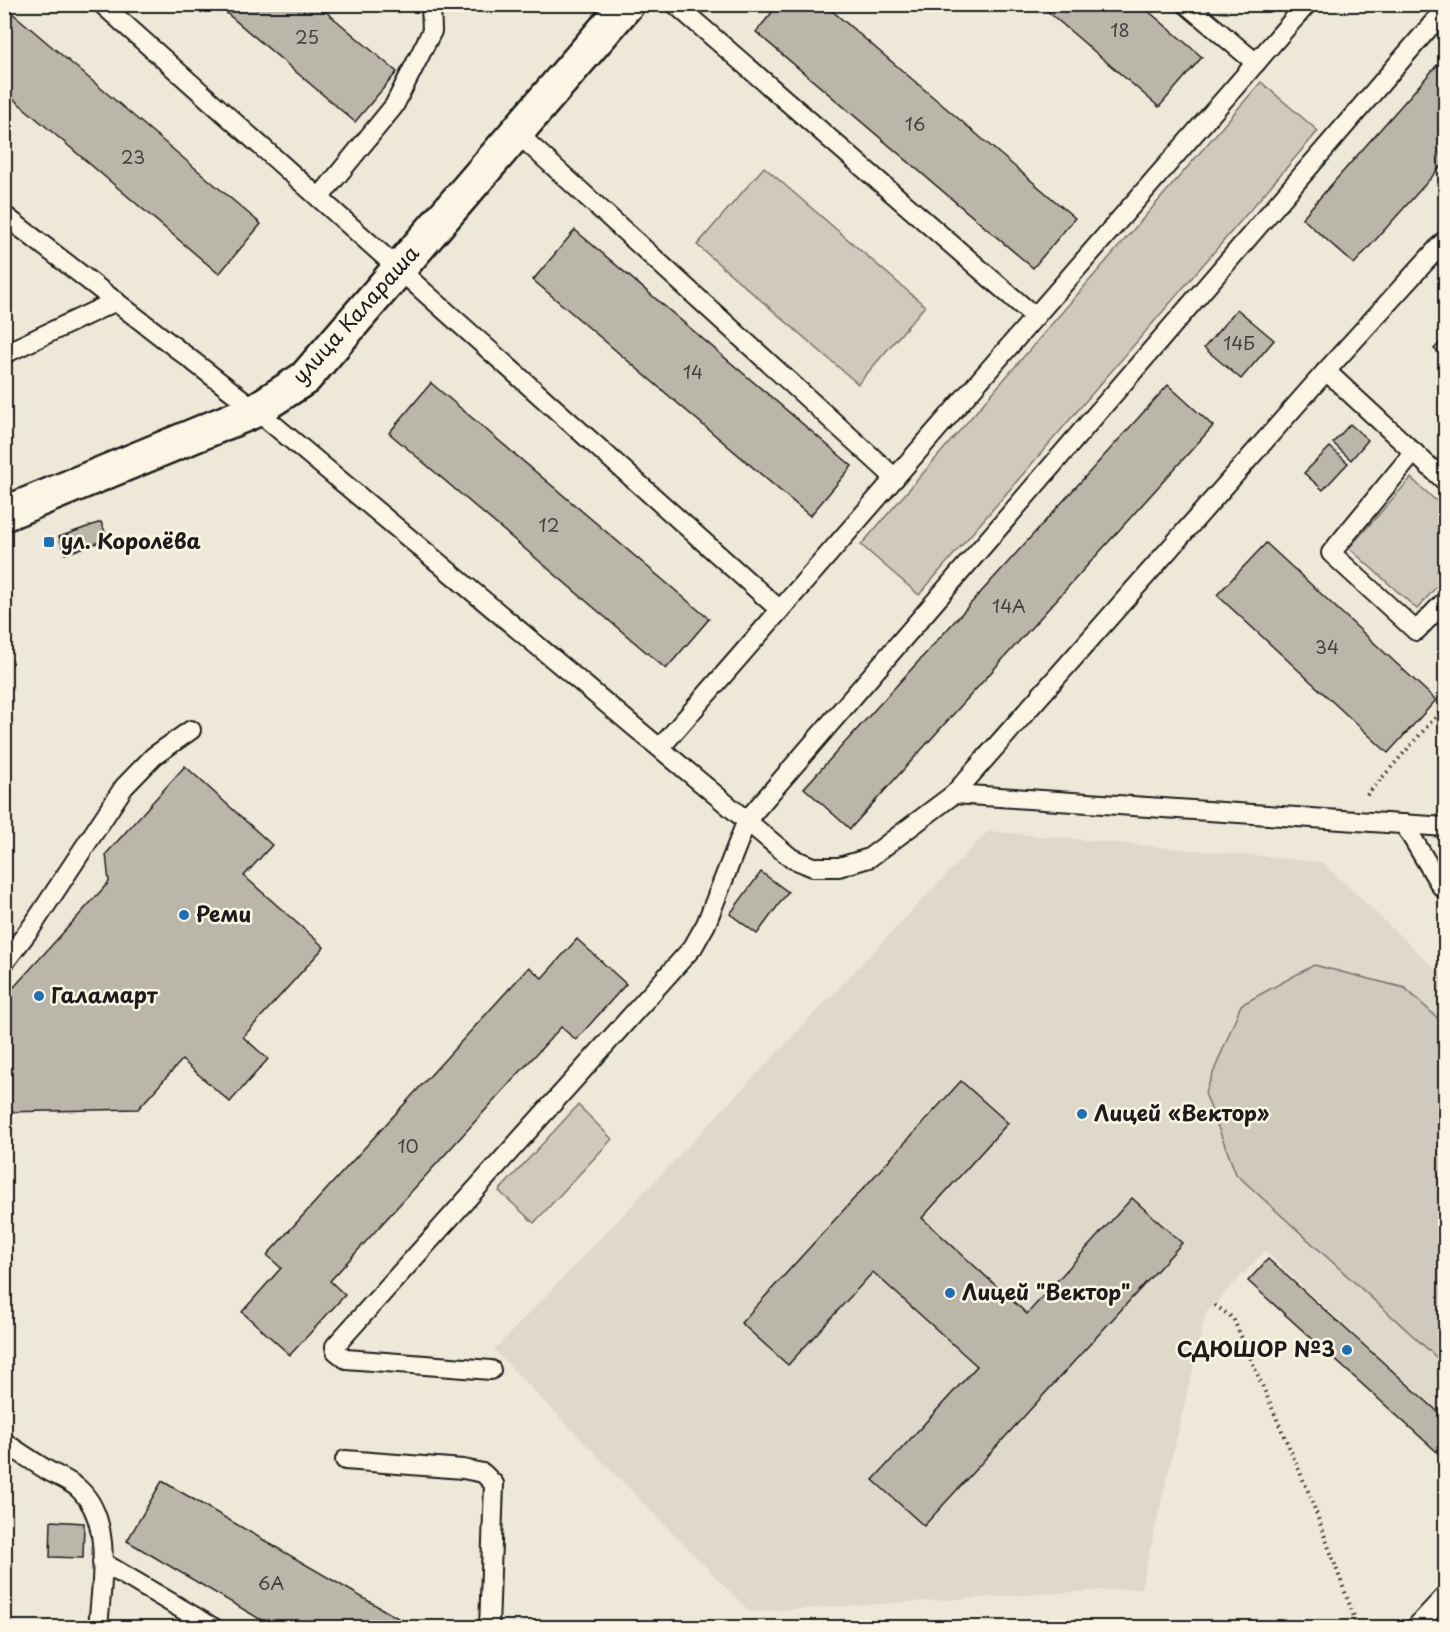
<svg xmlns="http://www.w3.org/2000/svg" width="1450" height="1632" font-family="'Playpen Sans',sans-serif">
<rect width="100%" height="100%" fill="#eee8d9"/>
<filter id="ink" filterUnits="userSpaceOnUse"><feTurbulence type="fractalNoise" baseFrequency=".0167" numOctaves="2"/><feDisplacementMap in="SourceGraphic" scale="12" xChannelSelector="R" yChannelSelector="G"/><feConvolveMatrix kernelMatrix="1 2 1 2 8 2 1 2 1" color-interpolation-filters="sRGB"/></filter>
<g filter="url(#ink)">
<path fill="#ded9cb" d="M988,831L1322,862L1445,978V1420L1265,1251L1206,1313L1141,1588L750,1612L494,1350Z"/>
<g fill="#cfcabd" stroke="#76736c" stroke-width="1.5">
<path d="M1261,82L1318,131L919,595L861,545Z"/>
<path d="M764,167L925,306L858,384L697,245Z"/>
<path d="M1411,478L1445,509V577L1417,609L1349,548Z"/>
<path d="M1314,965L1405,988L1445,1025V1365L1236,1174L1205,1093L1241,1005Z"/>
<path d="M578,1105L612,1139L534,1223L499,1191Z"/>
</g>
<g fill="#bab6aa" stroke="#1c1c1c" stroke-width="1.5">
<path d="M216,4H317L397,72L355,122Z"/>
<path d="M779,4H824L1075,218L1033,268L756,32Z"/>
<path d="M1039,4H1140L1202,57L1159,107Z"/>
<path d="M4,6L261,224L219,274L4,91Z"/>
<path d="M1446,55V161L1354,264L1302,218Z"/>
<path d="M575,230L852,466L810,516L533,280Z"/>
<path d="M1237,309L1274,340L1241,379L1204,348Z"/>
<path d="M1446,336V359L1434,349Z"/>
<path d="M431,383L709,619L666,669L389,433Z"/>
<path d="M1168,385L1213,426L850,829L804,788Z"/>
<path d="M1350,424L1368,440L1351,460L1333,443Z"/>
<path d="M1330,447L1348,463L1323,490L1304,473Z"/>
<path d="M101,522L108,539L65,554L59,537Z"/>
<path d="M1266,543L1436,700L1388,753L1217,595Z"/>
<path d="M185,766L272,845L244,876L324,947L243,1037L268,1059L230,1102L182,1060L138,1109L4,1112V998L109,882L106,854Z"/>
<path d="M761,872L788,892L757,934L730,914Z"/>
<path d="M577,939L626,984L576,1040L561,1027L330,1281L345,1295L290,1355L242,1312L281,1268L267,1255L529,967L542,978Z"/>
<path d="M961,1081L1008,1123L922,1218L1027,1314L1132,1198L1182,1243L924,1526L873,1480L977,1366L873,1272L788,1365L741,1323Z"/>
<path d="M1268,1259L1446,1419V1460L1248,1281Z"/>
<path d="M162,1481L415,1628H275L127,1541Z"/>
<path d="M51,1521L84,1523L83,1558L50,1557Z"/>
</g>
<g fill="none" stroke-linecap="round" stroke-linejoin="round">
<g stroke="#1c1c1c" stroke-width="22">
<g id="lane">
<path d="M102,4L780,610"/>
<path d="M675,4L1035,317"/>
<path d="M1186,4L1256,63"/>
<path d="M517,133L895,478"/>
<path d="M319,198L394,106L432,31L431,4"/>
<path d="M4,215L256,410L791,858L813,867H839L869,858L954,794L1446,827"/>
<path d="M4,354L116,301"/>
<path d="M1326,371L1446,482"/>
<path d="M1414,452L1331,553L1416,631L1446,600"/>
<path d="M660,748L1307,4"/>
<path d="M954,794L1326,371L1446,239"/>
<path d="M1404,824L1441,886L1446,891"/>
<path d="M4,963L33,925L124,787L154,756L191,730"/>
<path d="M491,1370L346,1359L336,1351L335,1346L693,947L706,924L747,820L1446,8"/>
<path d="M4,1442C19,1452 32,1461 47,1470C57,1476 71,1481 79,1489C114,1521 101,1585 98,1628"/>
<path d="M345,1460L463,1469L483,1473L494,1484L489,1628"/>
<path d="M102,1562L214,1628"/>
<path d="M1415,1628L1446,1595"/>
</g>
</g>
<g stroke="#1c1c1c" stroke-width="38">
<path id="secondary" d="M4,514L256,410L305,378L627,4"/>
</g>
<g stroke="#1c1c1c" stroke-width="4" stroke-dasharray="1.5 4.5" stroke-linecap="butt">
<path d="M1367,795L1446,705"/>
<path d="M1215,1305L1233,1318L1309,1493L1358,1628"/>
</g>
<use href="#lane" stroke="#fcf5e5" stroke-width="18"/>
<use href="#secondary" stroke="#fcf5e5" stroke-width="33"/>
</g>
</g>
<g fill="#1f6fb2" stroke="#fcf5e5" stroke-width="2">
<rect x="43" y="536" width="12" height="12" rx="3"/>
<circle cx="184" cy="915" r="6"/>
<circle cx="39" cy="996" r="6"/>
<circle cx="1082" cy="1114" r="6"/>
<circle cx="950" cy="1293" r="6"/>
<circle cx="1347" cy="1350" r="6"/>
</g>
<g text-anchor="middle" stroke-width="5" stroke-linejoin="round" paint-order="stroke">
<g font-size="18" fill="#444240">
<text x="1120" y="37">18</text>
<text x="307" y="44">25</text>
<text x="915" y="131">16</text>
<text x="133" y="164">23</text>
<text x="1239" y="350">14Б</text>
<text x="693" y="379">14</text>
<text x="549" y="532">12</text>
<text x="1009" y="613">14А</text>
<text x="1327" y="654">34</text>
<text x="408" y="1153">10</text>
<text x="271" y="1590">6А</text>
</g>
<g font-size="21" fill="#1c1c1c" stroke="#fcf5e5">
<text transform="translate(356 315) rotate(-48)" y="7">улица Калараша</text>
</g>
<g font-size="21" font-weight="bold" fill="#1c1c1c" stroke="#fcf5e5" text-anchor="start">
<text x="61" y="549">ул. Королёва</text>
<text x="196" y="922">Реми</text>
<text x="51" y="1003">Галамарт</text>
<text x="1094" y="1121">Лицей «Вектор»</text>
<text x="962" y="1300">Лицей "Вектор"</text>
<text x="1335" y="1357" text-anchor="end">СДЮШОР №3</text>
</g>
</g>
<rect width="1450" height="1632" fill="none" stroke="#fcf5e5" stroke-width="24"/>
<rect x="12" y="12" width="1426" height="1608" fill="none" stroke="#1c1c1c" stroke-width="2" filter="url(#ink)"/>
</svg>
